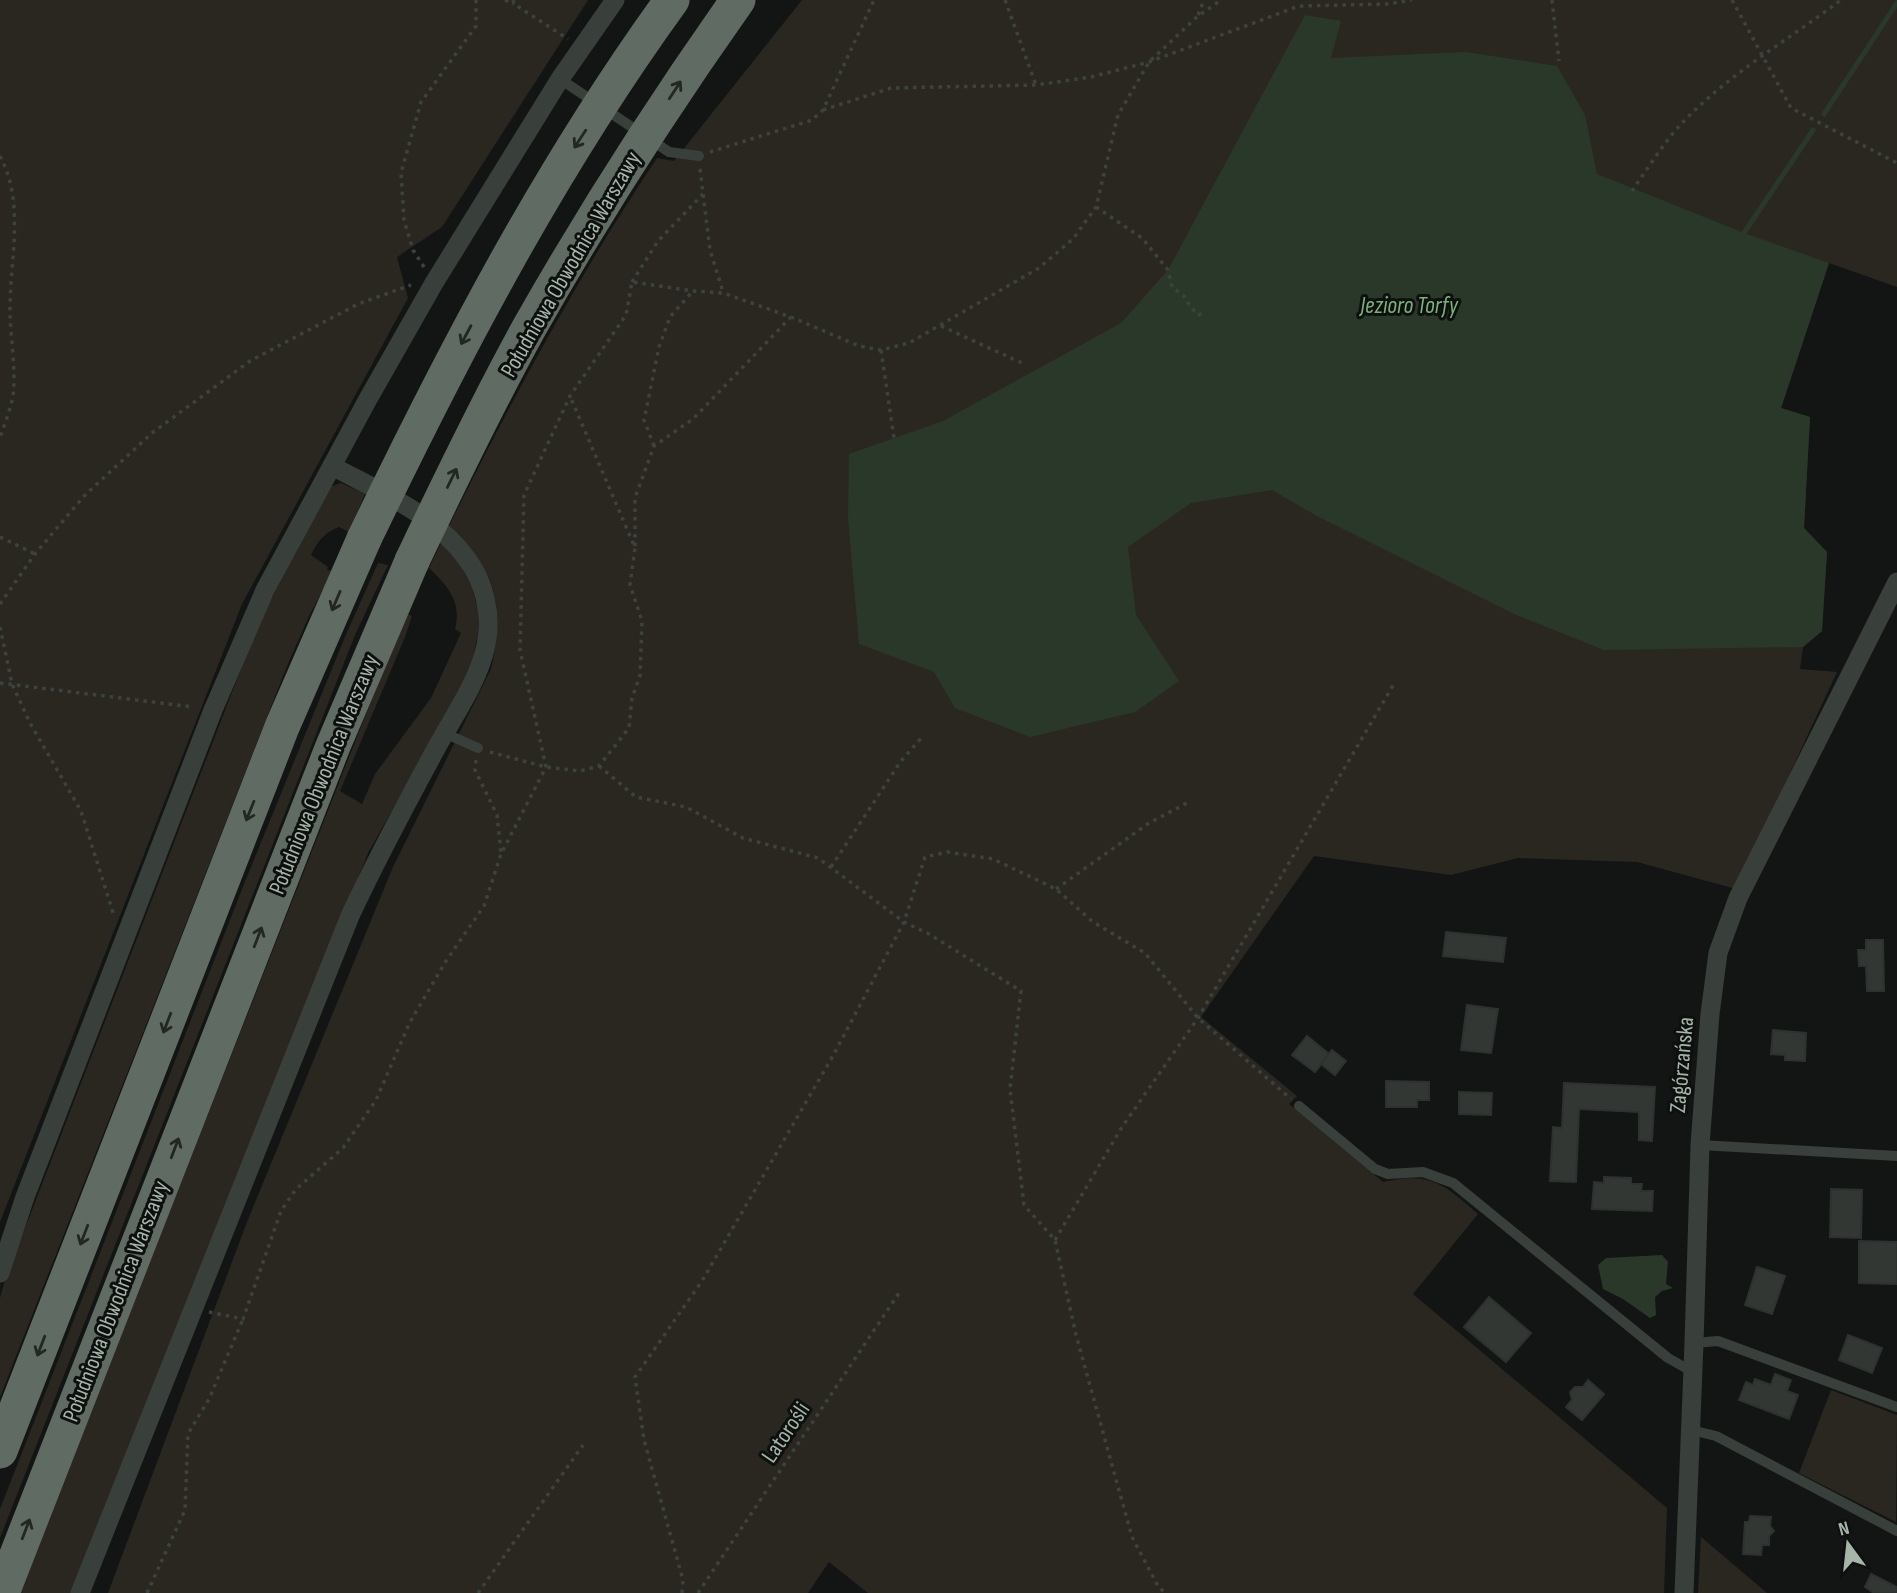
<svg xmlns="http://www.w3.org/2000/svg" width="1897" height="1593" font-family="'Sofia Sans Condensed',sans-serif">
<rect width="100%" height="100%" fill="#131514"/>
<g fill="#2a2721">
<path d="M0,0H588L442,227L397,257L408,298L242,604L0,1222Z"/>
<path d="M802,0H1897V287L1829,263L1781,408L1810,417L1804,528L1827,552L1822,631L1803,647L1800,669L1837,672L1736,889L1637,862L1518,858L1451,875L1314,856L1201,1017L1297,1096L1289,1104L1383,1182C1430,1171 1444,1184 1478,1214L1413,1294L1667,1508L1664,1593H868L829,1562L808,1593H108L247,1222L393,867L491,669C505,608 498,570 448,528C511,401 578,276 657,158L674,161Z"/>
<path d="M341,483L365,494L349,532L339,527C324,533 318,541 311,555L328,567L327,570L333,571L309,616L287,666L0,1397V1298L5,1280L258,625L329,487Z"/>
<path d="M441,543L459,562L472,587L478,611V633L473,658L461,688L368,853L72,1593H19L406,613L412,616L405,637L340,791L362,804L375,774L431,698L461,633L455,629C462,602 448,586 429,568Z"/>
<path d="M378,563L388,565L355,635L0,1538V1509L244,884L347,632Z"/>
<path d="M1831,1390L1897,1415L1896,1522L1799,1473Z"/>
<path d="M1701,1537L1767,1593H1698Z"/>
</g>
<g fill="#2a3829">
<path d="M1305,15L1341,21L1331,58L1466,52L1557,66L1585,115L1597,174L1744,233L1829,263L1781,408L1810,417L1804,528L1827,552L1822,631L1803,647L1604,650L1514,614L1315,515L1272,490L1191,503L1128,547L1136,615L1179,681L1135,712L1030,737L955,708L934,672L859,644L848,518L849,454L943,421L1121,323L1168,270Z"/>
<path d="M1662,1255L1668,1262L1666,1284L1673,1288L1662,1291L1655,1297L1656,1315L1650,1318L1623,1299L1603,1289L1598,1265L1606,1258Z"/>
</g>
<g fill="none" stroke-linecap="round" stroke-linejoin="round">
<g stroke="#2a3829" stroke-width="5">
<path d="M1824,114L1897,3"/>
<path d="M1744,233L1813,130"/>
</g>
</g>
<g fill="#333734" stroke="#2d312f" stroke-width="2">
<path d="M1446,932L1506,938L1503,962L1443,956Z"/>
<path d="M1866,940H1883L1884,991H1867L1866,966H1859L1858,950H1866Z"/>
<path d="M1467,1005L1498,1009L1491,1053L1461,1050Z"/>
<path d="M1773,1030L1806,1033L1805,1061L1785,1060V1055L1771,1054Z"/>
<path d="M1307,1036L1329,1054L1315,1072L1292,1055Z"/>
<path d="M1332,1050L1346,1061L1335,1075L1321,1064Z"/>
<path d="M1386,1081L1429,1082V1100H1417V1107H1386Z"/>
<path d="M1564,1083L1655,1087L1652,1141L1639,1140V1112L1579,1109L1576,1182L1550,1181L1553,1127L1562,1128Z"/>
<path d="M1459,1092L1492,1093L1491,1115L1459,1114Z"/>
<path d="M1604,1177L1631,1178V1184H1642L1641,1191H1653L1652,1211L1592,1209L1594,1182L1604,1183Z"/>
<path d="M1831,1189L1862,1190L1861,1238L1830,1237Z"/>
<path d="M1859,1241L1897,1242V1284L1859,1283Z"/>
<path d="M1757,1267L1785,1276L1772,1314L1745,1305Z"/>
<path d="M1489,1297L1531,1333L1506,1362L1464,1327Z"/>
<path d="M1848,1335L1882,1348L1872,1373L1839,1360Z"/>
<path d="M1775,1374L1791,1380L1787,1391L1798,1395L1789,1419L1739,1400L1746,1382L1753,1385L1755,1379L1771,1385Z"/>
<path d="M1588,1380L1604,1394L1582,1420L1566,1407L1572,1400L1570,1392L1575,1387H1583Z"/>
<path d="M1750,1516L1771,1517L1770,1526L1774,1531L1769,1536V1545H1762L1761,1555L1743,1554L1745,1522H1749Z"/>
<path d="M1871,1574L1897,1587V1593H1874L1865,1587Z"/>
</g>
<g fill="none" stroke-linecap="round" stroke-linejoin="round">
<g stroke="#3c433e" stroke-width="3.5" stroke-dasharray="3.5 5" stroke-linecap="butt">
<path d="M505,0L514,4"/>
<path d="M513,0L514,4L568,39"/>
<path d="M1005,0L1036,85"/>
<path d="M1552,0L1559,61"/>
<path d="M1732,0L1791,108L1897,163"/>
<path d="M1198,15L1204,0"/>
<path d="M823,110L891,88L1036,85L1091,77L1149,62L1299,6L1388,4L1412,0"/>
<path d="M710,152L812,120L823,110L874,0"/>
<path d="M0,156C26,205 9,262 10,315C11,340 16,372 13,396C10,410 5,424 0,437"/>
<path d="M700,169L710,250L723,292"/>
<path d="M1632,191C1648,168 1664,142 1683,122C1730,73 1788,40 1841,0"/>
<path d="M1096,207L1142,238L1168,270L1172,287L1184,296L1192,309L1200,314L1196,318"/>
<path d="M424,267L413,250L404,220L401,173L421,102L476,26V0"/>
<path d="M632,282L658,241L703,194"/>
<path d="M941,326L1022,363"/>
<path d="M881,350L894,438"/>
<path d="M654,446L644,420L659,347L670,317L693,291"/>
<path d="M0,537L35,554"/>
<path d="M635,546V498L654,446L693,419L791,317"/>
<path d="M0,604L35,554L85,495L152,433L250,361L358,304L411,285"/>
<path d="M0,627L12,684L30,723L81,811L114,916"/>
<path d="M0,683L193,707"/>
<path d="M490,752L546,767L580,771L599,766L629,728L632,698L640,676L642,621L630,585L635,548L570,396"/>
<path d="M476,760L475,770L497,815L501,852"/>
<path d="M599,766L636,797L686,807L743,838L818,858L904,922L929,934L1021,991L1010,1089L1024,1205L1055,1240L1076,1335L1132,1537L1158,1586L1165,1593"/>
<path d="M831,867L901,761L923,736"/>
<path d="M1056,889L1149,823L1189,802"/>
<path d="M1055,1240L1122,1127L1198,1018L1395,682"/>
<path d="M209,1312L243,1319L281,1211L296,1189L343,1148L376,1100L410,1022L446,961L484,906L501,854L546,767L520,650L524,495L570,396L626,315L632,282L693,291L723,293L791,317L859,346L881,350L909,343L1039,268L1073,239L1096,207L1118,115L1149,62L1197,17L1221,0"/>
<path d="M147,1593L185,1510L188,1434L209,1399L243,1319"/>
<path d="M478,1593L583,1445"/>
<path d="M682,1593L683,1580L644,1440L635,1377L702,1281L834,1054L904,922L925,857L947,852L993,859L1056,889L1093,922L1145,953L1198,1018L1291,1099"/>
<path d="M698,1593L901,1290"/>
</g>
<g stroke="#393f3b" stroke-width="10">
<path d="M560,79L669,152L699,156"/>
<path d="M444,733L478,748"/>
<path d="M1299,1106L1375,1169L1388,1174L1423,1172L1453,1183L1668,1358L1693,1372"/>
<path d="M1700,1145L1897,1156"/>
<path d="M1694,1343L1718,1341L1897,1407"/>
<path d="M1691,1430L1716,1436L1897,1531"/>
</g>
<g stroke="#393f3b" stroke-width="19">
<path d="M0,1273L25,1197L213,710L265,590L368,399L434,283L560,79L615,0"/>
<path d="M80,1593L350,916C377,858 407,802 438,745C455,714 479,680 486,645C492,615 485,583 467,559C435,514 378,491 332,466"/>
<path d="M1684,1593L1694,1343L1700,1145L1710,1014L1718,953L1738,898L1897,582"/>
</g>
<g stroke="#606b63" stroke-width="35">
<path d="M0,1451L282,727L364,539"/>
<path d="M2,1593L333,746L412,561"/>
</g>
<g stroke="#606b63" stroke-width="35">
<path d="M364,539C454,352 550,168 672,0"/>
<path d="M412,561C449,483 487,404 529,328C593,215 663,106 738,0"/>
</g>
</g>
<defs><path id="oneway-shaft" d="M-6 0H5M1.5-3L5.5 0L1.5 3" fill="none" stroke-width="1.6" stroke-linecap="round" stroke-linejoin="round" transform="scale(1.75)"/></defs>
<g stroke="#222724">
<use href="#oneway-shaft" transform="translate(675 90) rotate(-57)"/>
<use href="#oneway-shaft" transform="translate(580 139) rotate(123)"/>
<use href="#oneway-shaft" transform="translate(466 335) rotate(118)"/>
<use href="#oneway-shaft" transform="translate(452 478) rotate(-64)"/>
<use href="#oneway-shaft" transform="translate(336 601) rotate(113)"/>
<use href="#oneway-shaft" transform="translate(250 811) rotate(112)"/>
<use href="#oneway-shaft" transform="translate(258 937) rotate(-69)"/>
<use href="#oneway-shaft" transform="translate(167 1023) rotate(111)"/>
<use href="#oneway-shaft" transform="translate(175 1148) rotate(-69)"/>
<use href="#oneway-shaft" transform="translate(84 1235) rotate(111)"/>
<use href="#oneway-shaft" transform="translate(41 1346) rotate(111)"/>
<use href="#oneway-shaft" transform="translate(26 1529) rotate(-69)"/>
</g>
<g text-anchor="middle" stroke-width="6" stroke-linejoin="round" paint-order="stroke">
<g font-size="23" fill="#a5b5a8" stroke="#0e100f">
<text transform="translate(570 264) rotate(-60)" y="8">Południowa Obwodnica Warszawy</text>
<text transform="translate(323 774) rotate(-68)" y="8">Południowa Obwodnica Warszawy</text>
<text transform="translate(1681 1065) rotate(-85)" y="8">Zagórzańska</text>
<text transform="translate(115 1301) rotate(-69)" y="8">Południowa Obwodnica Warszawy</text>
<text transform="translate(785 1432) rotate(-56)" y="8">Latorośli</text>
</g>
<g font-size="24" font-style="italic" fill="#7bb17b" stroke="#0e100f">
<text x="1409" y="313">Jezioro Torfy</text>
</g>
</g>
<g transform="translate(1848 1544) rotate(345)" stroke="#0e100f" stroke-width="5" paint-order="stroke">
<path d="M0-5L12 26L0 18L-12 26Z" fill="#a5b5a8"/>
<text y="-10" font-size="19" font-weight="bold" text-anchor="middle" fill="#a5b5a8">N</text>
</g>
</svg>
